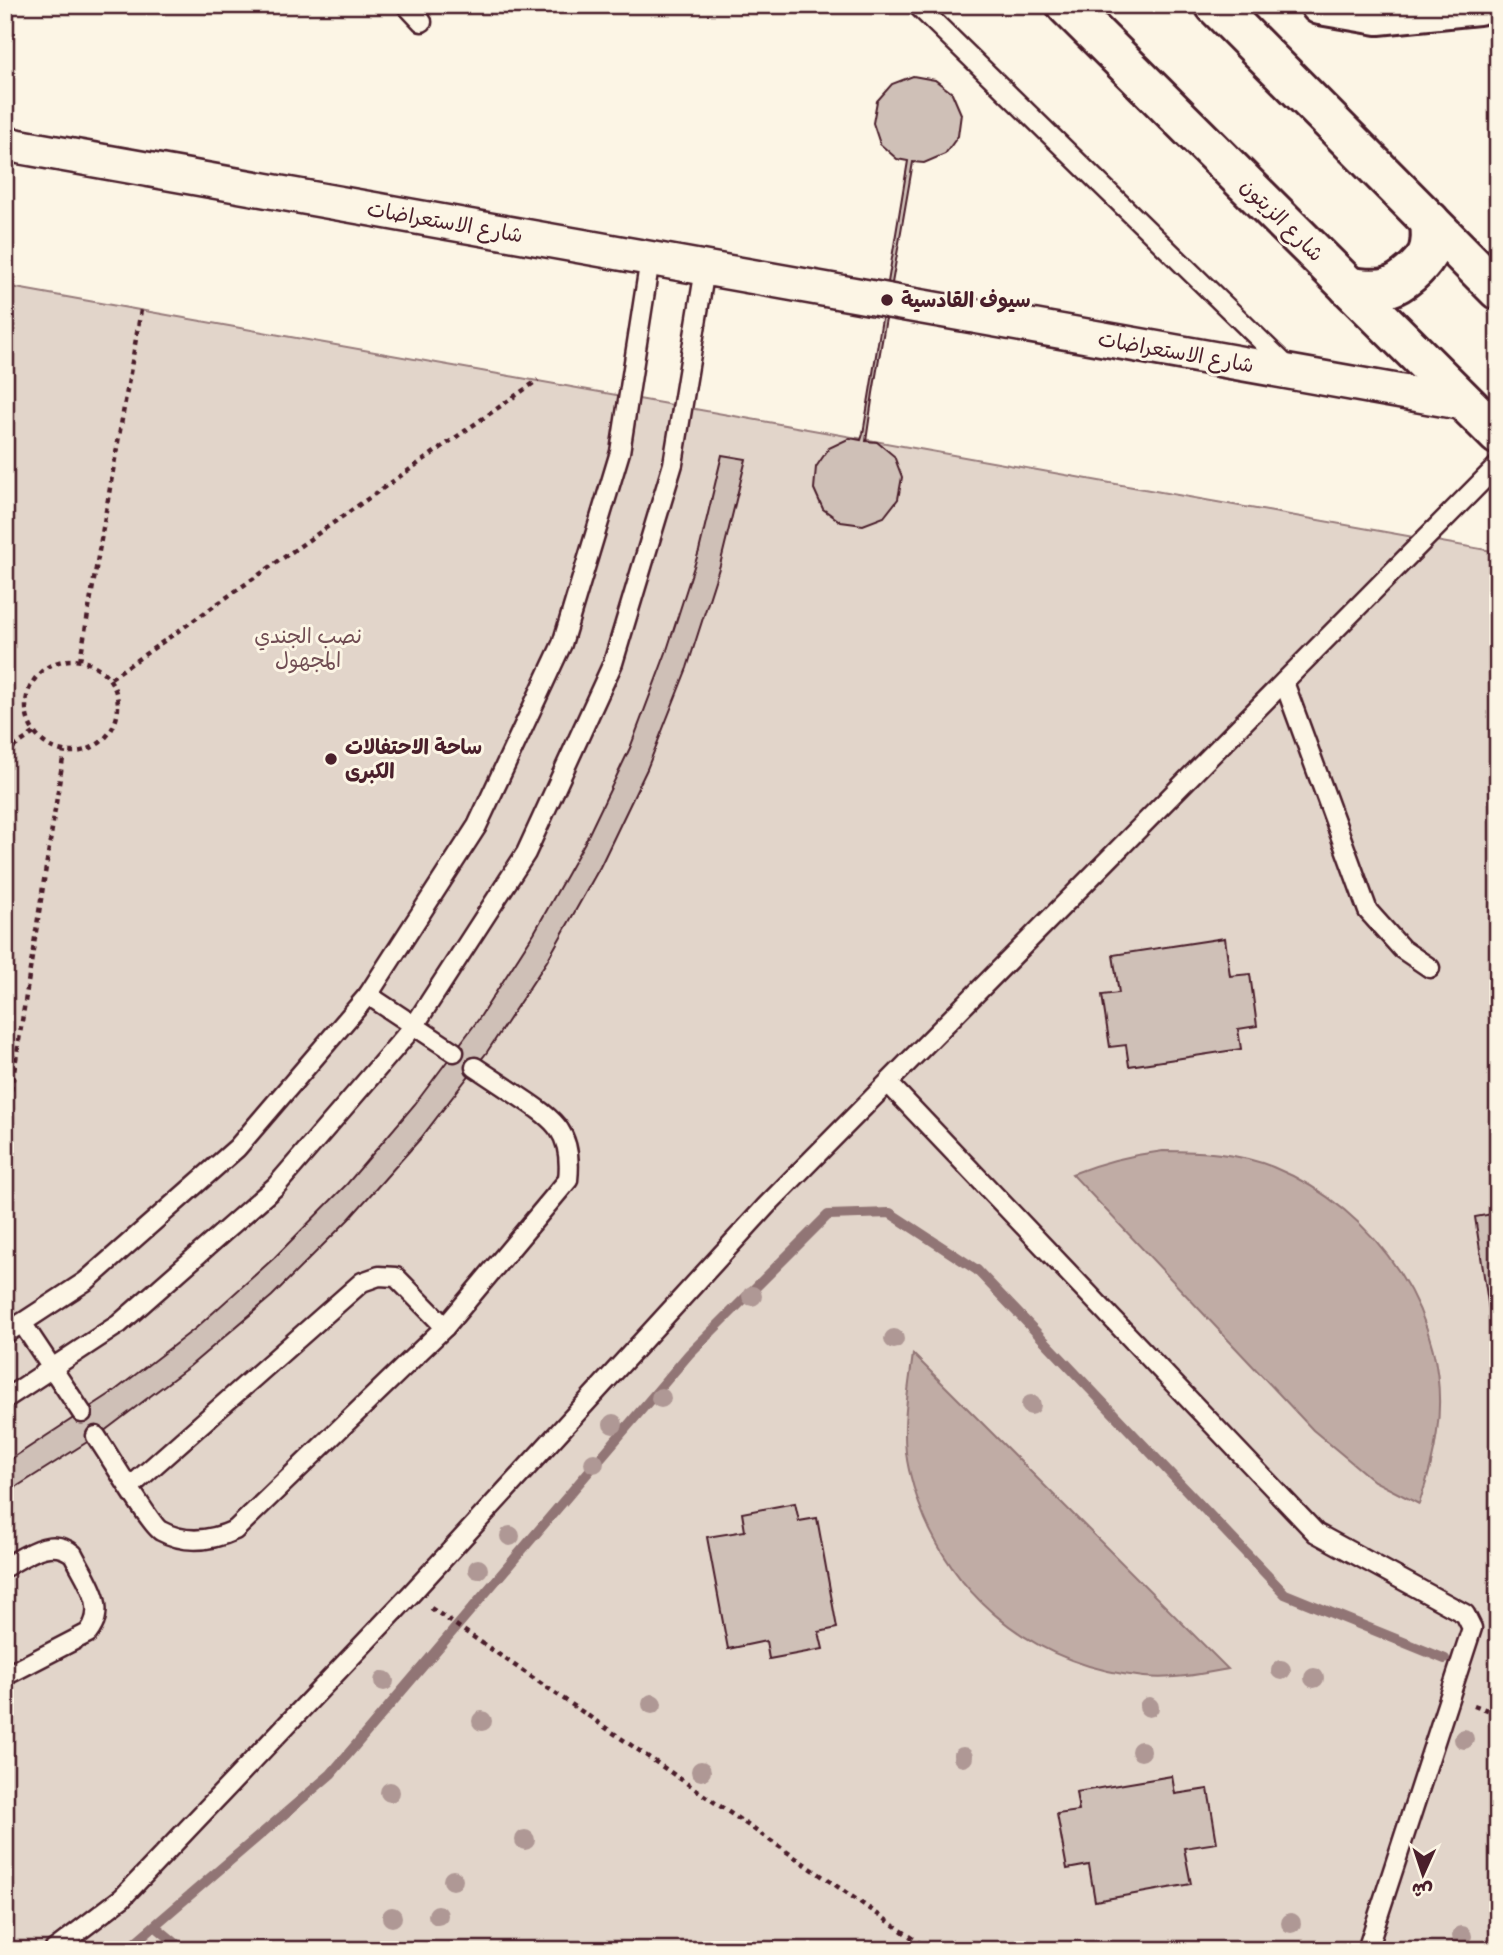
<svg xmlns="http://www.w3.org/2000/svg" width="1503" height="1955" font-family="Sriracha,'Playpen Sans Arabic',sans-serif">
<rect width="100%" height="100%" fill="#fcf5e5"/>
<filter id="ink" filterUnits="userSpaceOnUse"><feTurbulence type="fractalNoise" baseFrequency=".0143" numOctaves="2"/><feDisplacementMap in="SourceGraphic" scale="14" xChannelSelector="R" yChannelSelector="G"/><feConvolveMatrix kernelMatrix="1 2 1 2 8 2 1 2 1" color-interpolation-filters="sRGB"/></filter>
<g filter="url(#ink)">
<path fill="#e2d5ca" stroke="#967a7a" stroke-width="2" d="M5,286L1498,552L1497,1950H5Z"/>
<g fill="#c0aca5" stroke="#917474" stroke-width="2">
<path d="M1163,1151C1200,1151 1238,1153 1273,1167C1376,1209 1453,1318 1437,1432C1434,1457 1427,1481 1419,1504L1374,1481L1313,1430L1072,1174C1102,1162 1131,1155 1163,1151Z"/>
<path d="M913,1354L1228,1669C1201,1674 1172,1680 1144,1677C1025,1664 937,1587 909,1470C900,1432 908,1393 913,1354Z"/>
</g>
<g fill="none" stroke-linecap="round" stroke-linejoin="round">
<g stroke="#917474" stroke-width="10">
<path d="M155,1926L184,1950"/>
<path d="M126,1950L331,1774L689,1354L828,1215L890,1213L977,1270L1285,1594L1445,1659"/>
</g>
</g>
<g fill="#cfc0b7" stroke="#4a1f2b" stroke-width="2">
<path d="M913,76L935,80L952,93L961,114L958,136L945,154L924,163L913,162L873,393L866,441L877,442L894,456L902,477L898,499L884,517L863,525L841,522L823,509L814,489L816,467L829,448L850,438L861,440L863,434L908,161L897,159L880,144L873,123L877,101L892,84Z"/>
<path d="M722,455L746,459L720,565L687,668L647,769L600,867L547,961L487,1052L421,1138L349,1219L272,1296L190,1366L103,1432L5,1494V1463L113,1392L196,1328L274,1258L347,1184L415,1104L478,1020L534,933L585,842L630,748L667,650L699,551Z"/>
<path d="M1225,938L1230,976L1250,974L1257,1026L1238,1029L1241,1049L1129,1066L1126,1045L1110,1047L1102,995L1119,993L1113,955Z"/>
<path d="M1498,1213V1321L1491,1322L1475,1217Z"/>
<path d="M795,1503L799,1521L817,1518L837,1628L819,1632L823,1649L769,1659L766,1641L728,1649L707,1537L745,1531L742,1513Z"/>
<path d="M1172,1776L1175,1794L1208,1789L1217,1843L1184,1848L1191,1884L1095,1901L1089,1865L1067,1869L1057,1814L1079,1811L1076,1792Z"/>
</g>
<g fill="none" stroke-linecap="round" stroke-linejoin="round">
<g stroke="#4a1f2b" stroke-width="23">
<g id="lane">
<path d="M406,5L422,22"/>
<path d="M917,5L1288,367"/>
<path d="M1284,682L1368,911L1402,949L1430,968"/>
<path d="M368,995L454,1052"/>
<path d="M888,1083L1316,1533L1465,1614L1472,1628L1367,1950"/>
<path d="M22,1323L82,1413"/>
<path d="M5,1334L86,1281L237,1148L368,995L477,826L562,644L620,452L650,259"/>
<path d="M5,1399L119,1324L276,1186L414,1026L526,853L613,663L673,464L705,269"/>
<path d="M96,1436C106,1450 151,1526 161,1531C185,1544 211,1541 235,1530L445,1327L568,1180C573,1133 556,1121 520,1097C505,1087 490,1077 475,1067"/>
<path d="M130,1487L362,1282L379,1276L396,1277L445,1327"/>
<path d="M5,1567C27,1555 51,1536 73,1554C86,1580 109,1607 88,1633L5,1676"/>
<path d="M54,1950L122,1898L411,1594L767,1205L1498,465"/>
</g>
</g>
<g stroke="#4a1f2b" stroke-width="38">
<g id="street">
<path d="M5,144L885,300"/>
<path d="M889,301L1464,403"/>
</g>
</g>
<g stroke="#4a1f2b" stroke-width="44">
<g id="secondary">
<path d="M1066,5L1498,435"/>
<path d="M1215,5L1498,290"/>
<path d="M1320,5L1378,15L1478,5"/>
<path d="M1349,287C1362,288 1376,291 1389,287C1402,283 1420,267 1427,255C1432,244 1431,233 1430,221"/>
</g>
</g>
<g stroke="#4a1f2b" stroke-width="4.5" stroke-dasharray="5 5" stroke-linecap="butt">
<path d="M80,660L141,310"/>
<circle cx="72" cy="706" r="46"/>
<path d="M111,678L538,380"/>
<path d="M5,753L34,733"/>
<path d="M5,1130L64,752"/>
<path d="M431,1608L930,1950"/>
<path d="M1474,1705L1498,1714"/>
</g>
<use href="#lane" stroke="#fcf5e5" stroke-width="18"/>
<use href="#street" stroke="#fcf5e5" stroke-width="33"/>
<use href="#secondary" stroke="#fcf5e5" stroke-width="38"/>
</g>
<g fill="#af9895">
<circle cx="752" cy="1296" r="10"/>
<circle cx="894" cy="1339" r="10"/>
<circle cx="661" cy="1398" r="10"/>
<circle cx="1031" cy="1405" r="10"/>
<circle cx="613" cy="1424" r="10"/>
<circle cx="594" cy="1463" r="10"/>
<circle cx="510" cy="1536" r="10"/>
<circle cx="478" cy="1569" r="10"/>
<circle cx="1281" cy="1670" r="10"/>
<circle cx="1314" cy="1678" r="10"/>
<circle cx="384" cy="1681" r="10"/>
<circle cx="652" cy="1704" r="10"/>
<circle cx="1149" cy="1707" r="10"/>
<circle cx="482" cy="1721" r="10"/>
<circle cx="1464" cy="1739" r="10"/>
<circle cx="1141" cy="1751" r="10"/>
<circle cx="963" cy="1757" r="10"/>
<circle cx="701" cy="1771" r="10"/>
<circle cx="390" cy="1792" r="10"/>
<circle cx="525" cy="1840" r="10"/>
<circle cx="453" cy="1880" r="10"/>
<circle cx="438" cy="1915" r="10"/>
<circle cx="392" cy="1917" r="10"/>
<circle cx="1291" cy="1923" r="10"/>
<circle cx="1462" cy="1936" r="10"/>
</g>
</g>
<g fill="#4a1f2b" stroke="#fcf5e5" stroke-width="2.5">
<circle cx="887" cy="300" r="7"/>
<circle cx="331" cy="759" r="7"/>
</g>
<g text-anchor="middle" stroke-width="6" stroke-linejoin="round" paint-order="stroke">
<g font-size="21" fill="#4a1f2b" stroke="#fcf5e5">
<text transform="translate(1282 220) rotate(45)" y="7">شارع الزيتون</text>
<text transform="translate(445 222) rotate(10)" y="7">شارع الاستعراضات</text>
<text transform="translate(1176 352) rotate(10)" y="7">شارع الاستعراضات</text>
</g>
<g font-size="21" font-weight="bold" fill="#4a1f2b" stroke="#fcf5e5" text-anchor="start">
<text x="901" y="307">سيوف القادسية</text>
<text x="345" y="754">ساحة الاحتفالات<tspan x="345" dy="24">الكبرى</tspan></text>
</g>
<g font-size="21" fill="#704c53" stroke="#fcf5e5">
<text x="308" y="643">نصب الجندي<tspan x="308" dy="24">المجهول</tspan></text>
</g>
</g>
<rect width="1503" height="1955" fill="none" stroke="#fcf5e5" stroke-width="28"/>
<rect x="14" y="14" width="1475" height="1927" fill="none" stroke="#4a1f2b" stroke-width="2.5" filter="url(#ink)"/>
<g transform="translate(1423 1874) rotate(183)" stroke="#fcf5e5" stroke-width="5" paint-order="stroke">
<path d="M0-5L12 26L0 18L-12 26Z" fill="#4a1f2b"/>
<text y="-10" font-size="19" font-weight="bold" text-anchor="middle" fill="#4a1f2b">ش</text>
</g>
</svg>
